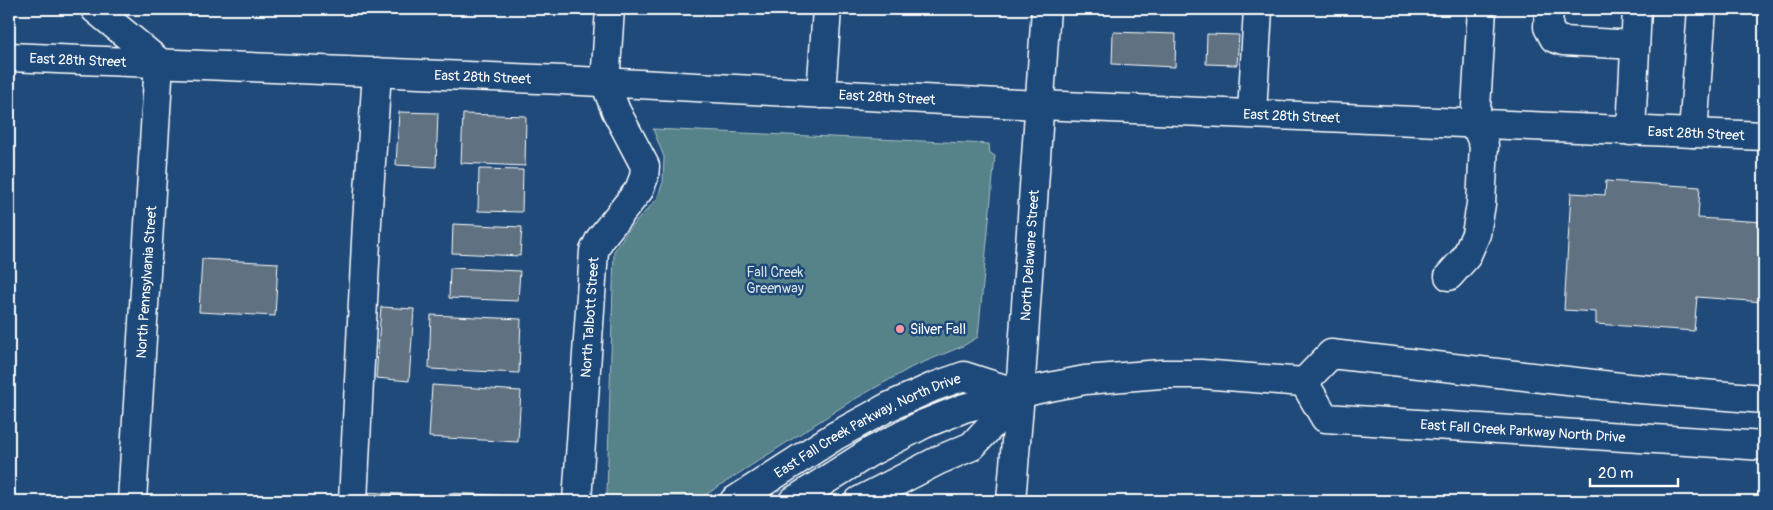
<svg xmlns="http://www.w3.org/2000/svg" width="1773" height="510" font-family="Pangolin,sans-serif">
<rect width="100%" height="100%" fill="#1f4a7a"/>
<filter id="ink" filterUnits="userSpaceOnUse"><feTurbulence type="fractalNoise" baseFrequency=".02" numOctaves="2"/><feDisplacementMap in="SourceGraphic" scale="10" xChannelSelector="R" yChannelSelector="G"/><feConvolveMatrix kernelMatrix="1 2 1 2 8 2 1 2 1" color-interpolation-filters="sRGB"/></filter>
<g filter="url(#ink)">
<path fill="#56828a" stroke="#aac0c4" d="M653,129L989,144L990,153L995,156L978,337L963,346L912,367L848,403L696,501H605L607,493L614,251L629,229L657,199L663,182L664,157Z"/>
<g fill="#607281" stroke="#fff">
<path d="M1113,32L1176,34L1175,67L1112,64Z"/>
<path d="M1207,34L1239,35L1237,65L1206,64Z"/>
<path d="M399,112L438,113L436,167L396,165Z"/>
<path d="M463,114L526,116L525,166L461,163Z"/>
<path d="M479,169L523,170L522,212L478,211Z"/>
<path d="M1606,181L1700,187L1698,218L1764,222V302L1697,297L1694,331L1596,324V312L1564,310L1571,193L1605,195Z"/>
<path d="M453,224L522,227L520,256L452,253Z"/>
<path d="M202,259L278,263L275,316L199,312Z"/>
<path d="M450,268L520,271L518,301L449,298Z"/>
<path d="M381,307L414,309L409,381L376,378Z"/>
<path d="M431,315L521,319L519,373L429,369Z"/>
<path d="M432,385L521,391L518,442L429,437Z"/>
<path d="M362,492L438,496V501H361Z"/>
<path d="M449,493L513,496V501H449Z"/>
</g>
<g fill="none" stroke-linecap="round" stroke-linejoin="round">
<g stroke="#fff" stroke-width="31">
<g id="minor">
<path d="M95,9L159,62L132,501"/>
<path d="M1549,9L1548,27L1554,38L1563,41L1635,45"/>
<path id="s1" d="M9,57L562,80L1040,105L1764,136"/>
<path d="M821,94L827,9"/>
<path d="M1252,113L1258,9"/>
<path d="M1631,131L1637,9"/>
<path d="M1693,133L1702,9"/>
<path d="M1449,276L1466,257L1476,234L1481,204L1484,145L1475,124L1482,9"/>
<path id="s2" d="M1020,394L1046,9"/>
<path d="M353,501L367,222L377,72"/>
<path id="s3" d="M577,501L594,251L600,239L639,190L644,177L645,166L616,111L605,83L610,9"/>
</g>
</g>
<g stroke="#fff" stroke-width="31">
<g id="major">
<path id="s4" d="M1304,382L1325,418L1764,446"/>
<path d="M1304,382L1331,354L1629,388L1764,399"/>
<path id="s5" d="M734,501L835,436L888,407L933,387L964,376L1020,394"/>
<path d="M793,501L870,452L924,424L964,408L1039,389L1085,380L1161,374H1201L1304,382"/>
<path d="M859,501L939,460L972,446L1020,394"/>
<path d="M1011,501L1020,394"/>
</g>
</g>
<use href="#minor" stroke="#1f4a7a" stroke-width="28"/>
<use href="#major" stroke="#1f4a7a" stroke-width="28"/>
</g>
</g>
<circle fill="#ff9aa2" stroke="#1f4a7a" stroke-width="2" cx="900" cy="329" r="5"/>
<g text-anchor="middle" stroke-width="5" stroke-linejoin="round" paint-order="stroke">
<g font-size="14" fill="#fff" stroke="#1f4a7a">
<text dy="5" stroke="none"><textPath href="#s1" startOffset="69">East 28th Street</textPath></text>
<text dy="5" stroke="none"><textPath href="#s1" startOffset="474">East 28th Street</textPath></text>
<text dy="5" stroke="none"><textPath href="#s1" startOffset="879">East 28th Street</textPath></text>
<text dy="5" stroke="none"><textPath href="#s1" startOffset="1284">East 28th Street</textPath></text>
<text dy="5" stroke="none"><textPath href="#s1" startOffset="1689">East 28th Street</textPath></text>
<text dy="5" stroke="none"><textPath href="#s2" startOffset="139">North Delaware Street</textPath></text>
<text transform="translate(146 282) rotate(-86)" y="5">North Pennsylvania Street</text>
<text dy="5" stroke="none"><textPath href="#s3" startOffset="184">North Talbott Street</textPath></text>
<text dy="5" stroke="none"><textPath href="#s5" startOffset="154">East Fall Creek Parkway, North Drive</textPath></text>
<text dy="5" stroke="none"><textPath href="#s4" startOffset="240">East Fall Creek Parkway North Drive</textPath></text>
</g>
<g font-size="14" fill="#d5e0e2" stroke="#1f4a7a">
<text x="775" y="277">Fall Creek<tspan x="775" dy="16">Greenway</tspan></text>
</g>
<g font-size="14" fill="#fff" stroke="#1f4a7a" text-anchor="start">
<text x="910" y="334">Silver Fall</text>
</g>
</g>
<rect width="1773" height="510" fill="none" stroke="#1f4a7a" stroke-width="30"/>
<rect x="15" y="15" width="1743" height="480" fill="none" stroke="#fff" stroke-width="2" filter="url(#ink)"/>
<path d="M1590 478v8h88v-8" fill="none" stroke="#ffffff" stroke-width="2.5"/>
<text x="1598" y="478" font-size="15" fill="#ffffff" stroke="#1f4a7a" stroke-width="4" paint-order="stroke">20 m</text>
</svg>
